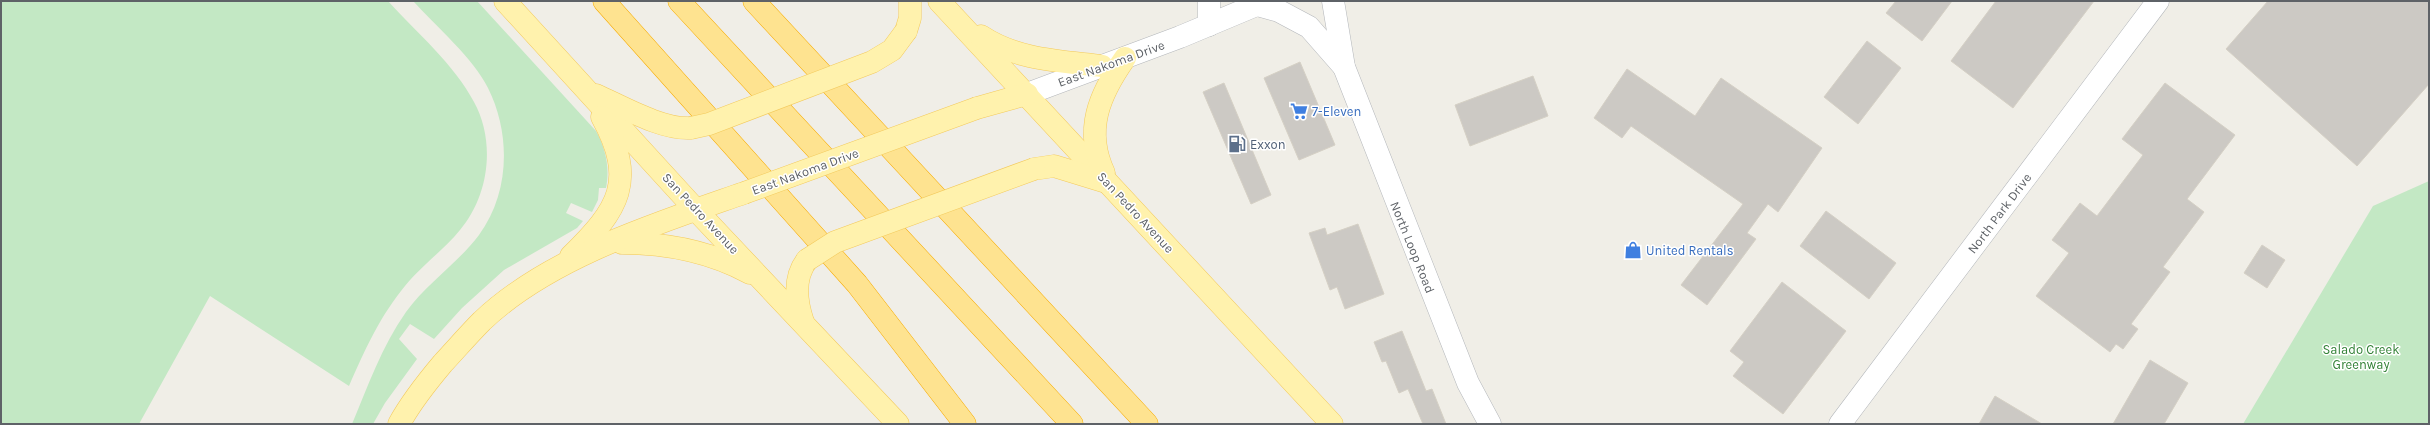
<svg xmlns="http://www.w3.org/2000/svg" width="2430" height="425" font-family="Karla,sans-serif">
<rect width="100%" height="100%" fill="#f0eee7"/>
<g fill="#c3e8c4">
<path d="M1,1H388C417,33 454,64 474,102C496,142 489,196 460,230C442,252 418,268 401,291C377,322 365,350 349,386L210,296L139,424H1Z"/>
<path d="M413,1H477L596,131C606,149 610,168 606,188H599L598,200L592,212L571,203L566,213L583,221L577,228L504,270L462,308L434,339L410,324L399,339L417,359L385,403L373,424H352C368,386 382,346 406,312C427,283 458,263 479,235C510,193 511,134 488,88C474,59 435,25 413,1Z"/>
<path d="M2429,181V424H2243L2373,206Z"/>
</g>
<g fill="#ccc9c4" stroke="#d5d0c5">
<path d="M1896,1H1952L1922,41L1886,13Z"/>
<path d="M1996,1H2094L2013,108L1951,61Z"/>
<path d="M2268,1H2429V84L2357,166L2226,49Z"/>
<path d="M1867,41L1901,68L1858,124L1824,97Z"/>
<path d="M1300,62L1335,145L1299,160L1264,78Z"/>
<path d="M1627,69L1695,116L1721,78L1822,148L1778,212L1768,204L1747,233L1756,239L1707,305L1681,285L1743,204L1631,126L1622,138L1594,118Z"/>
<path d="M1533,76L1548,116L1470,146L1455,105Z"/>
<path d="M1224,83L1271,195L1251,204L1203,92Z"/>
<path d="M2165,83L2235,135L2187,199L2204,212L2163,267L2170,272L2131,324L2138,329L2123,349L2116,344L2110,352L2036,296L2069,253L2052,240L2080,203L2097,216L2143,155L2122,139Z"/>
<path d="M1826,211L1896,263L1869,299L1800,246Z"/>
<path d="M1358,224L1384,294L1345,309L1337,287L1330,290L1309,233L1325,228L1327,235Z"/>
<path d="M2262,245L2285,260L2267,288L2244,273Z"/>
<path d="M1782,282L1846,331L1783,414L1733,376L1744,362L1730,351Z"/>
<path d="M1402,331L1426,391L1432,389L1446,424H1423L1408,389L1399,393L1386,361L1382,362L1374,342Z"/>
<path d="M2150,360L2188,383L2164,424H2113Z"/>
<path d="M1995,396L2042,424H1979Z"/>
</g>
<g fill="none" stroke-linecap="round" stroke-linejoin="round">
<g stroke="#b4b7bb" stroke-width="23">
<g id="minor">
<path d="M1209,1V25"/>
<path d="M1333,1L1344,67L1468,383L1490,424"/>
<path d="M1257,5L1279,11L1309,27L1344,67"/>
<path d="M1027,94L1180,37L1266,1"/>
<path d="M1840,424L2158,1"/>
</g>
</g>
<g stroke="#f3ca5d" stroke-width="23">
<g id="major">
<path d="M505,1L696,210L898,424"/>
<path d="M939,1L1332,424"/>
<path d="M906,31L910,18V1"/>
<path d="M981,36C1017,60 1060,61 1102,66"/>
<path d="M596,95C623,107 662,130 691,128"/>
<path d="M977,108L1027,94"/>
<path d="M1034,169L1054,166L1106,182"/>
<path d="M1104,173C1084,130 1099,95 1125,58"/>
<path d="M622,243C667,243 709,251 750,273"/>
<path d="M571,256C619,209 637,181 602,117"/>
<path d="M803,322C796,301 793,278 807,260"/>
<path d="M399,424C411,402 427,382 443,363C456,349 469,334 482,321C549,257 658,223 744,193"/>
</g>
</g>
<g stroke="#f7ab00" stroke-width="23">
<g id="highway">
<path d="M604,1L857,284L965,424"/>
<path d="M679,1L1072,424"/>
<path d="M754,1L1147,424"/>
</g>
</g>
<use href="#minor" stroke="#fff" stroke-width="22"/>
<use href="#major" stroke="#fff2ad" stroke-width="22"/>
<use href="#highway" stroke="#fee390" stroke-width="22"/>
<g stroke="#f3ca5d" stroke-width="23" stroke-linecap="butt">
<g id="major-bridge">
<path d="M691,128L709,124L872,62L892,50L906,31"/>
<path d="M744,193L977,108"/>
<path d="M807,260L835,242L1034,169"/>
</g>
</g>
<use href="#major-bridge" stroke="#fff2ad" stroke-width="22"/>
</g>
<defs>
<g id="supermarket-bare" transform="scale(1.38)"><path d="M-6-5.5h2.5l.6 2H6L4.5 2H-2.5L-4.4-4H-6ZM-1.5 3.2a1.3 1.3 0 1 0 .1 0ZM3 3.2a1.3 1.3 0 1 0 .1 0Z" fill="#3f7fe0" stroke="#fff" stroke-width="2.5" paint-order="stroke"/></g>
<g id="fuel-bare" transform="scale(1.38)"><path d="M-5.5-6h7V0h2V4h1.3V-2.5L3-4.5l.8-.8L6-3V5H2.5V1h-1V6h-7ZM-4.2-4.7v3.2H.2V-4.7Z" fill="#5c6f8a" stroke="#fff" stroke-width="2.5" paint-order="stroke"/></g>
<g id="shop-bare" transform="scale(1.38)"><path d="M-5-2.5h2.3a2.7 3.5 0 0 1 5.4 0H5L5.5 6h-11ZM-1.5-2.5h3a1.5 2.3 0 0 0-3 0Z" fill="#3f7fe0" stroke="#fff" stroke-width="2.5" paint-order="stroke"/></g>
</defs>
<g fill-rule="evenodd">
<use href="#supermarket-bare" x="1299" y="111"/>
<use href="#fuel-bare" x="1237" y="144"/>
<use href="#shop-bare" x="1633" y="250"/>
</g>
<g text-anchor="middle" stroke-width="3" stroke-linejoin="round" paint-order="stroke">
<g font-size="13" fill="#5e6267" stroke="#fff">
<text transform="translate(1111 63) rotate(-20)" y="5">East Nakoma Drive</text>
<text transform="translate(805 171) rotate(-20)" y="5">East Nakoma Drive</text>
<text transform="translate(1136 212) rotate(47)" y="5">San Pedro Avenue</text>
<text transform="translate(701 213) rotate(47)" y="5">San Pedro Avenue</text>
<text transform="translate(1999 213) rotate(-53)" y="5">North Park Drive</text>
<text transform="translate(1413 247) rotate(68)" y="5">North Loop Road</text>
</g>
<g font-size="13" fill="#366cbe" stroke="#fff" text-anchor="start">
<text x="1312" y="116">7-Eleven</text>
<text x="1646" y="255">United Rentals</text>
</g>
<g font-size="13" fill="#4e5e75" stroke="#fff" text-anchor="start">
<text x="1250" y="149">Exxon</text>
</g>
<g font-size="13" fill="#338237" stroke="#fff">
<text x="2361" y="354">Salado Creek<tspan x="2361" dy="15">Greenway</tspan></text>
</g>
</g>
<rect width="2430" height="425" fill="none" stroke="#5e6267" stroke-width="4"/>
</svg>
